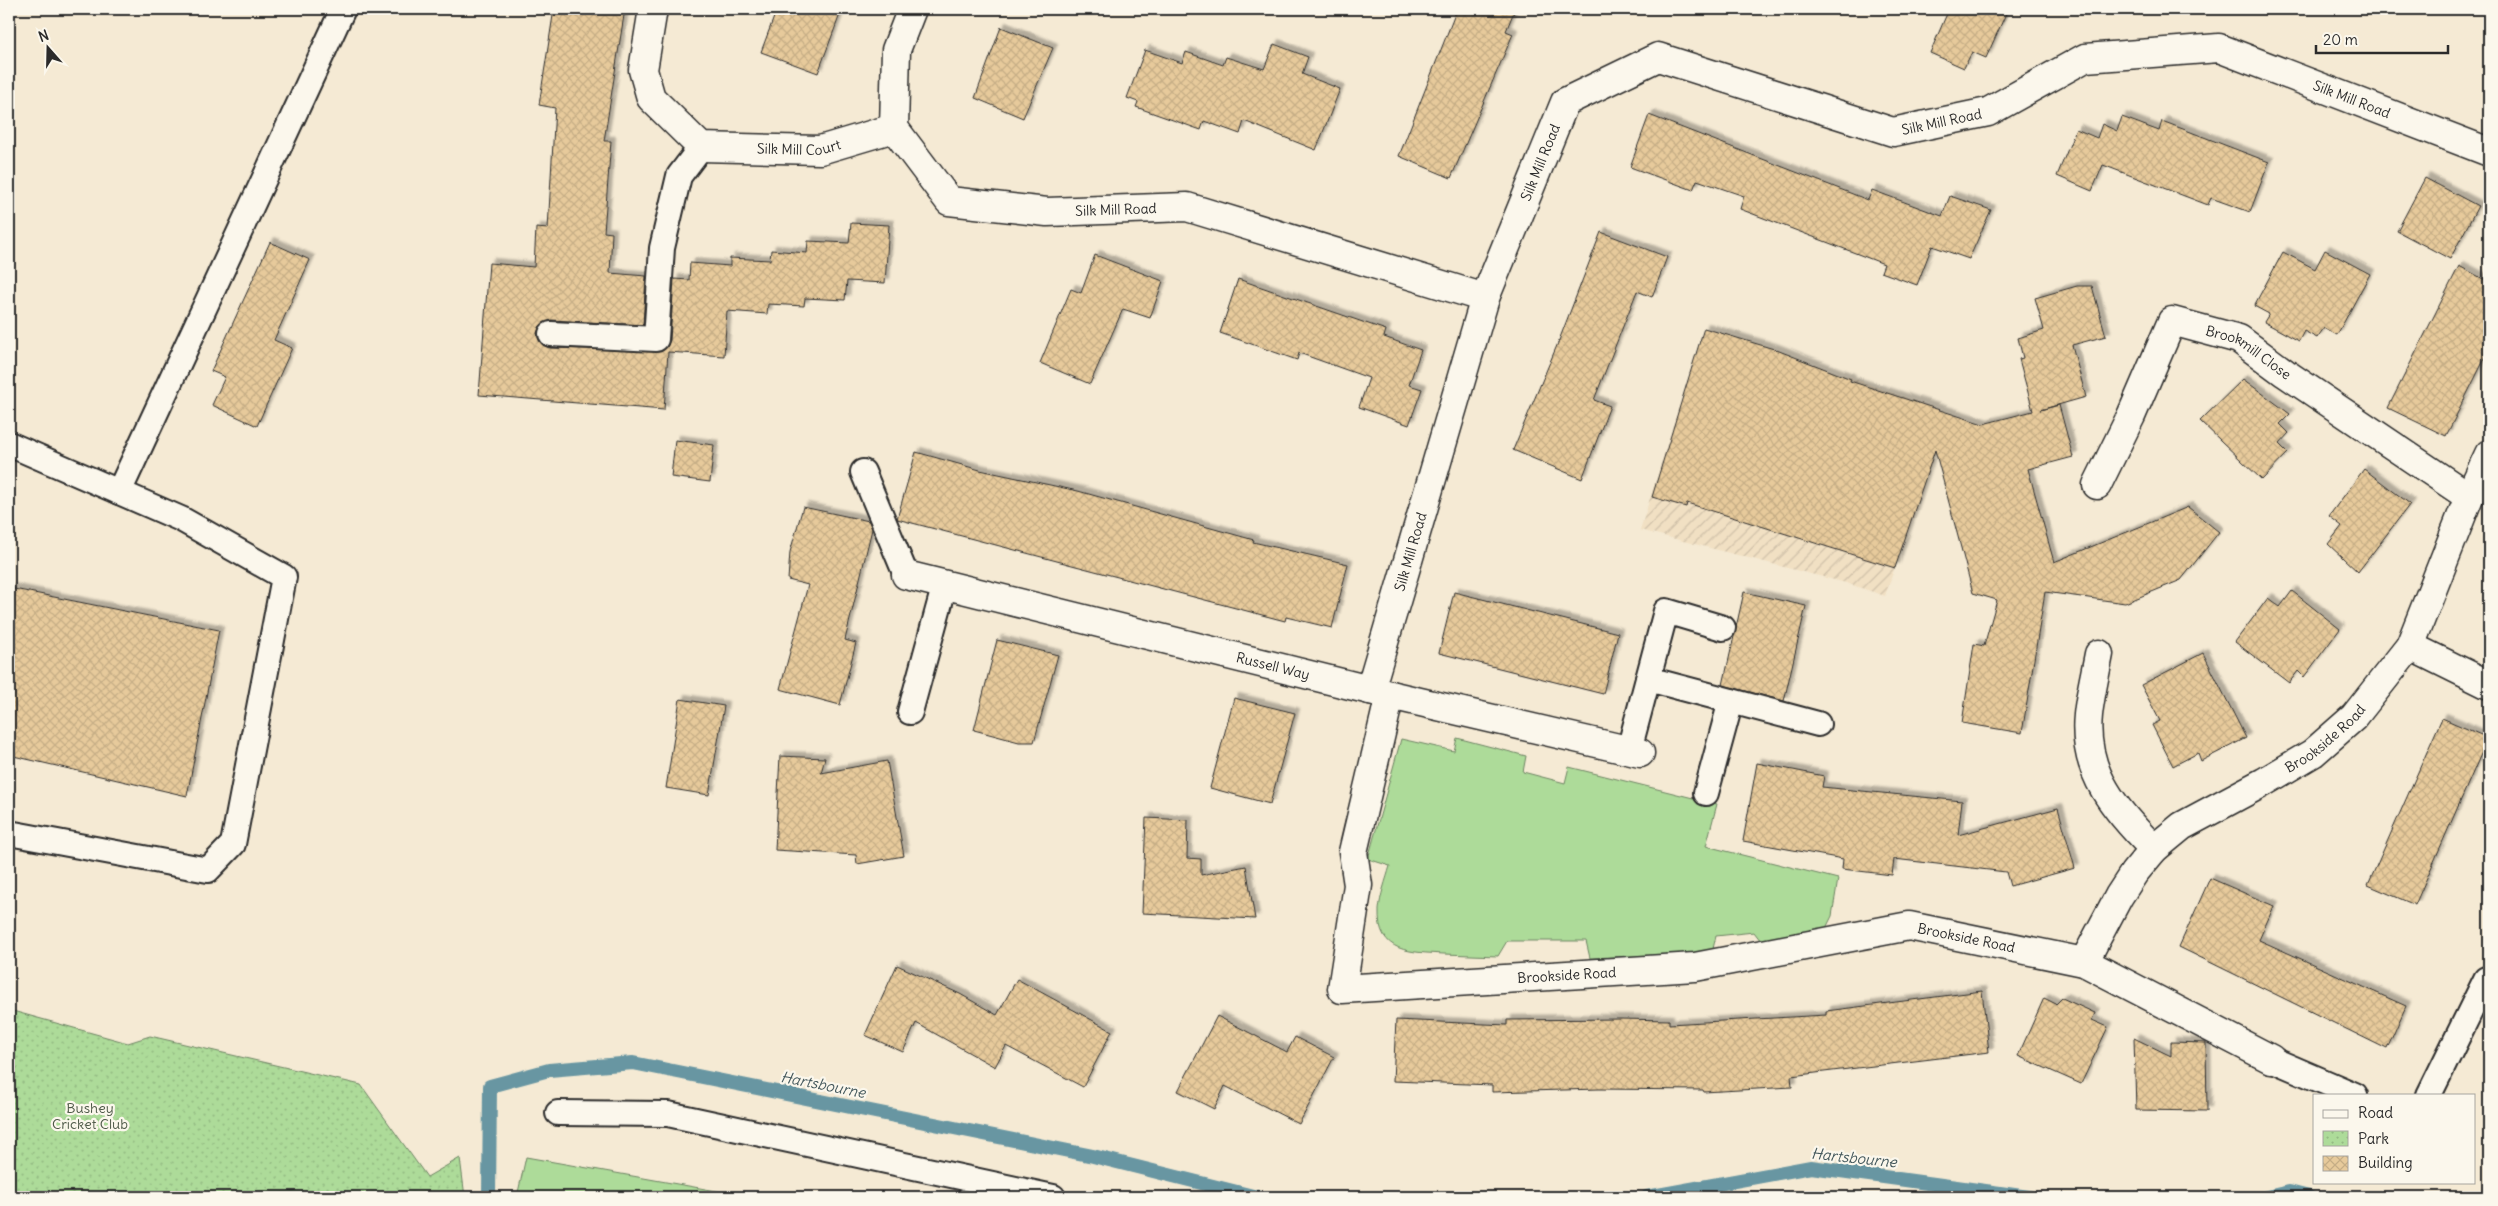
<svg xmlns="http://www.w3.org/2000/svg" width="2498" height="1206" font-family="Delius,sans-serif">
<defs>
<pattern id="industrial-furrows" width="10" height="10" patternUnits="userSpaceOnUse" patternTransform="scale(1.25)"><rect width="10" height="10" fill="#f1e0c3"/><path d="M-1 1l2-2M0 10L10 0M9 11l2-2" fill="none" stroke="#cfc0a8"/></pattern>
<pattern id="park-dots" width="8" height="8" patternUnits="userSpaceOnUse" patternTransform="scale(1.25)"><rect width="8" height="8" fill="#addb99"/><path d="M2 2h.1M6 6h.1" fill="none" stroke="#95bc84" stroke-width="1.8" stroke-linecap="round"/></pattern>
<pattern id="building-cross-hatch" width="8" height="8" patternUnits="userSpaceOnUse" patternTransform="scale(1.25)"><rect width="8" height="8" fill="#e7ca9b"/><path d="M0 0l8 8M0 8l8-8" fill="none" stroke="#c6ae86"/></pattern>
<filter id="shadow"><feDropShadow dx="4.5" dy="-4.5" stdDeviation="1" flood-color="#0004"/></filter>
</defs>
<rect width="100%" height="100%" fill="#f5ead4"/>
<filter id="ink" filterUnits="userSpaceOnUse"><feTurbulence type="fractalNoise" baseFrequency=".02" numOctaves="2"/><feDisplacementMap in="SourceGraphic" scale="10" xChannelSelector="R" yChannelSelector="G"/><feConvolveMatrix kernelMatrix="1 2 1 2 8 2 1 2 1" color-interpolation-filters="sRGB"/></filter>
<g filter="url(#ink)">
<path fill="url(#industrial-furrows)" d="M1704,328L1788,355L1948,413L1885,596L1846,583L1640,530Z"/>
<g fill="#addb99" stroke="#6c8362">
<path d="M1457,738L1526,756L1523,772L1565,783L1569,767L1717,804L1706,846L1838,879L1832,916L1826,928L1764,945L1754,932L1716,936L1712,953L1590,958L1586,941H1507L1498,956C1480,955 1462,955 1444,954C1412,952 1377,954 1379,910C1380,896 1386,880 1390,866L1368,859L1401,739L1454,751Z"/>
<path d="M526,1157L750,1197H517Z"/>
</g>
<path fill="url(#park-dots)" stroke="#6c8362" d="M9,1010L128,1043L150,1036L361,1085L427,1177L460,1158L465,1197H9Z"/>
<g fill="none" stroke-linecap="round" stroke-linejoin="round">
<g stroke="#6896a2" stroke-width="14">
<path d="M489,1197L490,1086L549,1070L633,1063L1093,1156L1257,1197"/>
<path d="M1647,1197L1811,1167L2029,1197"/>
<path d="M2267,1197L2289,1192L2309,1197"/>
</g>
</g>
<g fill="url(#building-cross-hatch)" stroke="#2b2b2b" filter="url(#shadow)">
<path d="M554,9H625L604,141H611L604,232L612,233L610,273L646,276L643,325L551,320L540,326L537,333L539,340L543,345L550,348L662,351L667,347L670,340L674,279L689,280L690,263L730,266V258L770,260L771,250L807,253L808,241L849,243L851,223L889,225L885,283L847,281L845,300L805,298L804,306L768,304L767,314L727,311L724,356L668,352L664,410L479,395L489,263L534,267L536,228L548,229L555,108L539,105Z"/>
<path d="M777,9H842L818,73L761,52Z"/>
<path d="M1457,9H1515L1506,31L1513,34L1451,178L1399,156Z"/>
<path d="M1949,9H2008L1986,58L1972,52L1964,68L1930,53Z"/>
<path d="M1001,27L1053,48L1023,118L975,98Z"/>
<path d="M1274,44L1308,57L1302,74L1340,89L1316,150L1244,121L1240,134L1204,121L1201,130L1136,107L1138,102L1127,98L1145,50L1182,63L1186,52L1223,65L1226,57L1264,69Z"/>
<path d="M1649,115L1868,200L1872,190L1942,216L1950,196L1991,210L1969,259L1932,246L1917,285L1881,272L1884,264L1740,209L1744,196L1697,180L1693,190L1630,167Z"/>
<path d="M2122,117L2159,131L2162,121L2269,162L2250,212L2211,198L2208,205L2103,165L2092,191L2057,176L2076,129L2097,138L2102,124L2117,131Z"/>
<path d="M2425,178L2478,206L2450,259L2397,231Z"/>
<path d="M1601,232L1667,257L1652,297L1637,291L1594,400L1610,406L1582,479L1513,450L1558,343Z"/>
<path d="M270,242L310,260L274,340L292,348L257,426L212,405L225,377L211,371Z"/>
<path d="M2325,250L2370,274L2337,335L2324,328L2317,338L2304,331L2299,341L2264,322L2269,314L2254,306L2283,252L2315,269Z"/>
<path d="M1095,255L1163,281L1150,318L1123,309L1090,384L1040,363L1071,289L1081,293Z"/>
<path d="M2459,266L2489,282V350L2446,436L2388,408Z"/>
<path d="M1238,279L1386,330L1384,337L1421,350L1409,385L1422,389L1409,425L1359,407L1369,378L1299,353L1297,360L1220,333Z"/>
<path d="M2077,286H2092L2106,336L2072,345L2086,397L2040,410L2059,405L2073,457L2028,469L2054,562L2188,507L2219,532L2181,580L2125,603L2045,592L2022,733L1962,723L1974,644L1984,646L1997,600L1973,593L1935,450L1895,568L1687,503L1686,507L1652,497L1704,328L1774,349L1851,379L1850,381L1983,424L2033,411L2019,359L2023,358L2018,338L2044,330L2035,298Z"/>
<path d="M2243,379L2290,414L2280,424L2289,433L2279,444L2288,453L2262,480L2200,421Z"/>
<path d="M675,440L714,445L710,482L671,477Z"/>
<path d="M916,452L980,470L1078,491L1254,540L1253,542L1348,564L1332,628L1286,617L1285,621L897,519Z"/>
<path d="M2364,469L2410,504L2358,572L2328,544L2342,526L2329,516Z"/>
<path d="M803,507L869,521L872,529L845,640L856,643L840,705L780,689L808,585L788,580L790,552Z"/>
<path d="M9,588L219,630L187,796L9,755Z"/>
<path d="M2292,591L2340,629L2304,677L2298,671L2289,683L2235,642L2268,598L2280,607Z"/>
<path d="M1454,592L1618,633L1603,694L1439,653Z"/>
<path d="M1744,592L1806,606L1784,701L1723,685Z"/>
<path d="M997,640L1058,655L1034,742H1019L974,730Z"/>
<path d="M2203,653L2246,738L2201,761L2198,753L2173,766L2152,725L2160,721L2141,685Z"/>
<path d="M1234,698L1295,713L1270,804L1210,788Z"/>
<path d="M680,699L724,706L709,795L666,788Z"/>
<path d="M2442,718L2488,738L2415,905L2368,885Z"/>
<path d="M780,756L825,758L821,773L887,761L904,856L857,864L856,855L775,850Z"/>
<path d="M1757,763L1824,776L1822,787L1962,801L1958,835L2058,808L2075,868L2010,886L2006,872L1894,859L1892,875L1842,869L1843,859L1743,841Z"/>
<path d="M1146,818L1188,820L1187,858L1201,859V875L1246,866L1255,919L1142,913Z"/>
<path d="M2210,878L2274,906L2259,940L2406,1006L2387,1049L2179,947Z"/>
<path d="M897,965L960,994L997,1015L1017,979L1112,1031L1083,1087L1006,1046L995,1067L916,1023L903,1052L865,1035Z"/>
<path d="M1982,991L1989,1052L1791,1076L1792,1087L1704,1092L1703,1090L1599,1089L1492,1092V1085L1393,1081L1396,1020L1507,1025V1020L1621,1019L1669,1020V1024L1826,1015V1011Z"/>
<path d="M2044,998L2056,1004L2062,998L2095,1013L2092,1020L2108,1027L2081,1084L2018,1056Z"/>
<path d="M1217,1016L1287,1052L1295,1037L1334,1057L1299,1124L1225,1086L1214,1109L1178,1091Z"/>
<path d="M2134,1038L2171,1056V1042L2206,1043L2207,1111L2136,1110Z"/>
</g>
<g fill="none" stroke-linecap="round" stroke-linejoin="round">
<g stroke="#2b2b2b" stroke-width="28">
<g id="lane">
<path d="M551,334L656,339L662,248L679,176L701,147"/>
<path d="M9,444L181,519L284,577L233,844L208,870L9,833"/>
<path d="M863,472L906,575"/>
<path d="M119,492L343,9"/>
<path d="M1648,679L1818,724"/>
<path d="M910,712L945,584"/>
<path d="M1629,750L1666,611L1723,628"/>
<path d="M1706,793L1731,701"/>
<path d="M2271,1059L2355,1095"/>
<path d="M2429,1095L2486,979"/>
<path d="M558,1113L668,1114L1053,1197"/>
</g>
</g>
<g stroke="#2b2b2b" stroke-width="31">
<g id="street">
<path id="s1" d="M653,9L643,70L651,98L701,147L820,150L894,128"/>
<path id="s2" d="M912,9L896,50L894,128L949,201L1047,212L1187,207L1485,298"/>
<path id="s3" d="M2097,485L2131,416L2172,321L2239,339L2285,373L2469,497"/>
<path id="s4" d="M906,575L1390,695L1640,753"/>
<path d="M2410,646L2489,685"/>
<path d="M2099,654C2095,675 2090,695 2088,715C2082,773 2117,812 2154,849"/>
<path id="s5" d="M1370,690L1485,298L1565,102L1658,57L1893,132L1988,112L2085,58L2219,48L2489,152"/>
<path id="s6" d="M1390,695L1353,852L1358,885L1342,989L1695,967L1909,926L2084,962L2271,1059"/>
<path id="s7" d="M2084,962L2119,896L2134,873L2154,849L2182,826L2264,782L2313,753L2354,717L2410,646L2469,497L2489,454"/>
</g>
</g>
<use href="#lane" stroke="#fbf7ec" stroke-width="24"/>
<use href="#street" stroke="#fbf7ec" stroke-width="28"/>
</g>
</g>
<g text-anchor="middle" stroke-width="4.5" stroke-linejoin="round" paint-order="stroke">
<g font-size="14" fill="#2b2b2b" stroke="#fbf7ec">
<text dy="5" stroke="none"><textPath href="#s5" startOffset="1455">Silk Mill Road</textPath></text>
<text dy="5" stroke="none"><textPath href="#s5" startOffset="1020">Silk Mill Road</textPath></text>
<text dy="5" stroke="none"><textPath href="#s1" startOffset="259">Silk Mill Court</textPath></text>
<text dy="5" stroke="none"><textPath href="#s5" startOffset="555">Silk Mill Road</textPath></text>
<text dy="5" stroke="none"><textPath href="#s2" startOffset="381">Silk Mill Road</textPath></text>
<text dy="5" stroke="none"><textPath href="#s3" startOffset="264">Brookmill Close</textPath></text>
<text dy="5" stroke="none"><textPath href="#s5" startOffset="144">Silk Mill Road</textPath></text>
<text dy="5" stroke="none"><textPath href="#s4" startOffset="378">Russell Way</textPath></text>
<text dy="5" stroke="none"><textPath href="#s7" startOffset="338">Brookside Road</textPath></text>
<text dy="5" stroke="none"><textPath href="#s6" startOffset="930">Brookside Road</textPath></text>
<text dy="5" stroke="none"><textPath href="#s6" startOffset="525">Brookside Road</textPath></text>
</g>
<g font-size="14" fill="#4c5746" stroke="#fbf7ec">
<text x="90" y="1113">Bushey<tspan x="90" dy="16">Cricket Club</tspan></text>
</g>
<g font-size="15" font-style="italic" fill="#44585c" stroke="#fbf7ec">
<text transform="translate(823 1085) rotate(11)" y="5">Hartsbourne</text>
<text transform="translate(1854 1158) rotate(6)" y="5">Hartsbourne</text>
</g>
</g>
<rect width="2498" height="1206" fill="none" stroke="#fbf7ec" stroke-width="30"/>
<rect x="15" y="15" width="2468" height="1176" fill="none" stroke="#2b2b2b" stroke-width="2" filter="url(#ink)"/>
<rect x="2313" y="1094" width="162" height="90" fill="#fbf7ec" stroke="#a8a59f"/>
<rect x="2323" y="1110" width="25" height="8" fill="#fbf7ec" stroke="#a8a59f"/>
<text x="2358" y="1118" font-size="15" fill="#2b2b2b">Road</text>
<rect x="2323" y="1131" width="25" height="15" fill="url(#park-dots)" stroke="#a8a59f"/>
<text x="2358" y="1144" font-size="15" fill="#2b2b2b">Park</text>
<rect x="2323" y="1156" width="25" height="15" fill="url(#building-cross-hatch)" stroke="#a8a59f"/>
<text x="2358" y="1168" font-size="15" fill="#2b2b2b">Building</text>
<g transform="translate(48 48) rotate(340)" stroke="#fbf7ec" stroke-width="4" paint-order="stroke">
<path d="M0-4L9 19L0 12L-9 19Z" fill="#2b2b2b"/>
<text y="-8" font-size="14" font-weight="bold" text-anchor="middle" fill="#2b2b2b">N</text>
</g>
<path d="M2316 45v8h132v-8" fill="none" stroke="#2b2b2b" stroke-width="2.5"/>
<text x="2323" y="45" font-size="15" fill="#2b2b2b" stroke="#fbf7ec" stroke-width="4" paint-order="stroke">20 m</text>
</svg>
